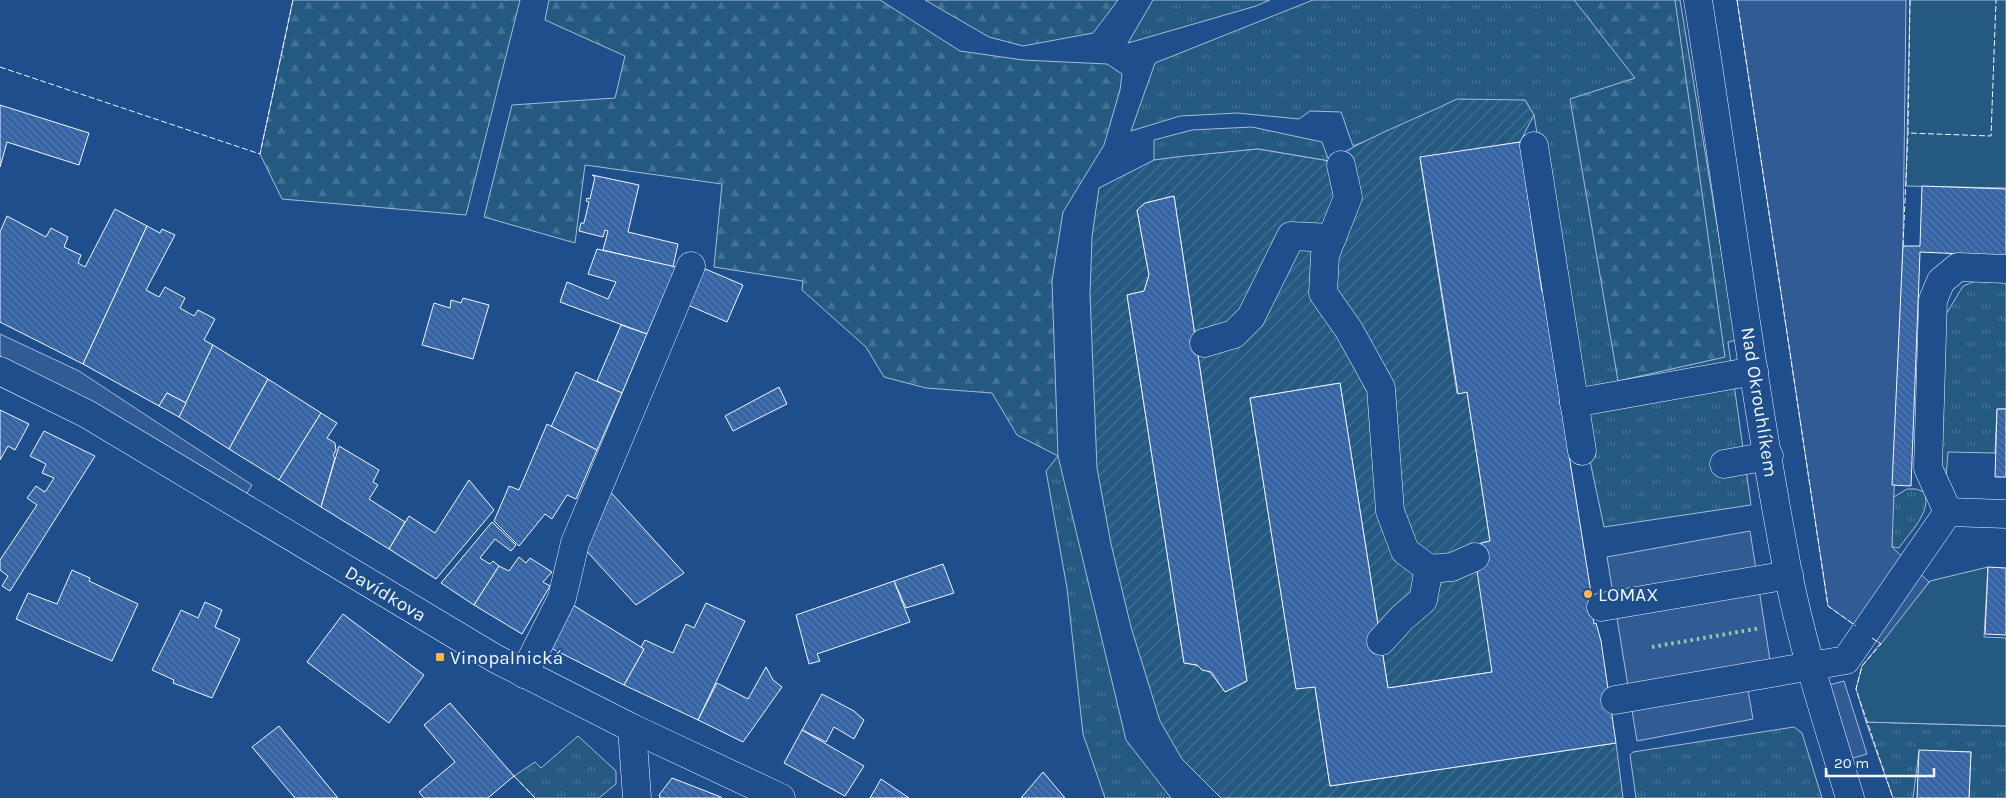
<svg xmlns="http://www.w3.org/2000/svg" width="2006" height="798" font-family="Karla,sans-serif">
<defs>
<pattern id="grass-tufts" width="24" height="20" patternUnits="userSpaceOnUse" patternTransform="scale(1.25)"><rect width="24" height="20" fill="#245a82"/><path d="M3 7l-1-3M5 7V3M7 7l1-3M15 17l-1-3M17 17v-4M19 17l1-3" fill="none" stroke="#447295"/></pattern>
<pattern id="forest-firs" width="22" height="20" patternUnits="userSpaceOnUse" patternTransform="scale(1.25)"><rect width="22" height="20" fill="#245a82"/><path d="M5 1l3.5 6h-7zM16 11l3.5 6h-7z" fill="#447295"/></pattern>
<pattern id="garden-furrows" width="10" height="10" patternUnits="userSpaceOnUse" patternTransform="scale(1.25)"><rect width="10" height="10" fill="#245a82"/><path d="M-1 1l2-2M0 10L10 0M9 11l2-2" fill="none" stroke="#447295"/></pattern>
<pattern id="building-back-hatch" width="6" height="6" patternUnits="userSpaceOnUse" patternTransform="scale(1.25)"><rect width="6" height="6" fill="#3563a3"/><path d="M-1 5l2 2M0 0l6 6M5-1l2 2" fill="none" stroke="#537ab1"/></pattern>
</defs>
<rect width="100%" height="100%" fill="#1f4e8c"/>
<g fill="url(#grass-tufts)" stroke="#a8bbd7">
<path d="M1153,0H1270L1256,6L1128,43Z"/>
<path d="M1313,0H1680L1736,340L1728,342L1751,505L1604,527L1589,456L1534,115L1525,100L1381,135L1353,146L1341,112L1310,111L1299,119L1237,113L1180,116L1131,131L1155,63Z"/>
<path d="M1252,127L1322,142L1329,161L1258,149L1154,160V140L1192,130Z"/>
<path d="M1980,279L2006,280V409H1997L1995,453L1948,452L1946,478L1938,477L1942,321L1963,286Z"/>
<path d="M1058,456L1126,740L1171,798H1105L1083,734L1067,588L1046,471Z"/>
<path d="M1907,489H1916L1924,492C1933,511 1909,533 1899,548L1892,547V498Z"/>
<path d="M1866,722L2006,726V798H1969L1971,752L1919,751L1913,798H1893Z"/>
<path d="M1794,727L1802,733L1822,798H1636L1630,755L1633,752Z"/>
<path d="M578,736L616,771V784L599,798H535L514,776L535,762L541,768Z"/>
</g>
<g fill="url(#forest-firs)" stroke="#a8bbd7">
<path d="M293,0H520L466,215L282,199L260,154Z"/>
<path d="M549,0H880L960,51L1023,60L1107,64L1122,74L1120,90L1104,145L1063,212L1052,281L1058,456L1017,435L992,393L926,388L884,377L866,347L802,290L803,281L714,267L722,184L585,165L575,243L484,217L512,105L615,98L625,56L545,20Z"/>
<path d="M925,0H1118L1093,33L1023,46L989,37Z"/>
<path d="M1574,0H1675L1725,357L1618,381L1570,99L1635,78Z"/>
</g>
<g fill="#245a82" stroke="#a8bbd7">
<path d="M1910,0H2006V188L1906,186Z"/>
<path d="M1988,567L1984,637L2006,638V726L1866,722L1856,689L1862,666L1930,581Z"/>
</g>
<path fill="url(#garden-furrows)" stroke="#a8bbd7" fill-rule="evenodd" d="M1457,99L1525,100L1534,115L1520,142L1420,158L1457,393L1467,392L1490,541L1481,543L1492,672L1388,688L1340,383L1250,398L1296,688L1315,687L1330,786L1616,743L1623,798H1221L1182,759L1160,721L1131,627L1111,544L1097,468L1090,294L1092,237L1099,188L1154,160L1185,156L1258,149L1329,161C1367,137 1416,119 1457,99ZM1174,196L1247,681L1225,692C1212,674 1208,666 1184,663L1127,295L1144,291L1149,275L1137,210L1145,203Z"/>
<g fill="#305b95" stroke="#a8bbd7">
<path d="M1737,0H1906L1903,246L1892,547L1929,582L1881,644L1828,606Z"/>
<path d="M0,334L79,371L252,485L244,498L109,412L0,356Z"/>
<path d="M1750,531L1774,686L1748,690L1753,719L1637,741L1607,557Z"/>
<path d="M1844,681L1867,754L1850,759L1829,685Z"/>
</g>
<g fill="url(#building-back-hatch)" stroke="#f2f6ff">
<path d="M0,105L89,133L79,165L7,142L0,167Z"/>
<path d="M1520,142L1542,292H1543L1592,599H1590L1594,624L1596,623L1601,641L1616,743L1330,786L1315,687L1296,689L1250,398L1340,383L1388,688L1492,672L1476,564L1484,562L1481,543L1490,541L1467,392L1458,394L1420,157Z"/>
<path d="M592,175L639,185L628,232L678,244L673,267L603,250L608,231L605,230L603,237L579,231L581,223H584L589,202L586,201L587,198L590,199L595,177Z"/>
<path d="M1922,186L2006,189V256L1920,252L1911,486L1892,485L1903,246H1920Z"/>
<path d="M1174,196L1247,681L1225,692L1211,672L1202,670L1197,665L1184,663L1127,295L1144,291L1149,275L1137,210L1145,203Z"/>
<path d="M115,209L147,226L83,364L0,322V232L7,216L46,237L51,228L68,237L64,247L81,255L78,263L85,267Z"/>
<path d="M147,226L160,233L162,229L175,235L146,290L159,297L165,287L185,298L180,308L194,316L198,310L215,319L204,340L213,345L186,403L167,393L159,406L83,364Z"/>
<path d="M597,249L676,267L647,334L560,302L567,282L608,299L616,282L588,274Z"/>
<path d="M703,268L743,285L727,322L688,305Z"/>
<path d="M463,298L489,305L473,359L422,345L434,303L450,308L451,300L461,303Z"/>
<path d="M621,325L647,334L622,393L597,381Z"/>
<path d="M213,345L268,379L229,449L179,417Z"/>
<path d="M576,372L622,393L597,450L551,427Z"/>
<path d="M268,379L321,413L279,480L229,449Z"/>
<path d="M779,387L787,404L733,431L725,416Z"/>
<path d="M167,393L186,403L179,417L159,406Z"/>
<path d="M1997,409H2006V477H1995Z"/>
<path d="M0,410L29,424L15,450L8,446L0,460Z"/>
<path d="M321,413L337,423L327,438L335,443L336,450L333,456L335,458L321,507L279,480Z"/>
<path d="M547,424L597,450L576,499L567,495L552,519L545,514L519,546L494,521L509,486L519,490Z"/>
<path d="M44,431L95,456L10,591L2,586L8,576L0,570V560L37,505L27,498L36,486L45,492L54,478L42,473L46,464L30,456Z"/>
<path d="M339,446L379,470L373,482L378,485L369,499L405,522L389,549L321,507Z"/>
<path d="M469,480L494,510L436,579L389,549L409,516L435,533Z"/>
<path d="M605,486L684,573L636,605L581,545Z"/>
<path d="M492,522L516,545L511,551L495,539L480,558L490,564L493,561L499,566L474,605L441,583Z"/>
<path d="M519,557L526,563L530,558L552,572L543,582L550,586L522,634L474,605L499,566L509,571Z"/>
<path d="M943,564L954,593L906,608L894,581Z"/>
<path d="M1988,567L2006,568V635L1985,634Z"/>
<path d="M72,570L90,578L89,581L138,604L112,661L16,619L28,593L57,604Z"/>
<path d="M894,581L910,622L817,654L820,661L809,664L796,615Z"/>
<path d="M205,602L222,610L215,627L240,639L212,698L173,683L174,680L152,670L181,610L198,618Z"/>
<path d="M706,603L745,621L698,720L624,685L644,649L641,647L645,640L673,653L686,624L694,628Z"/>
<path d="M573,605L644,649L624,685L549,647Z"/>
<path d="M343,614L424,675L389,723L307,662Z"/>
<path d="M766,667L773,680L782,687L743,742L698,720L717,683L748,699Z"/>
<path d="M822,694L854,711L864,720L854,739L834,727L826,742L802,730Z"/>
<path d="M450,703L514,776L488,798H424L419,792L455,762L424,725Z"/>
<path d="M279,726L338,798H295L252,747Z"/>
<path d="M802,730L864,766L845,796L784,763Z"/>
<path d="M1919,750L1971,752L1969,798H1917Z"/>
<path d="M1043,772L1065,798H1021Z"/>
<path d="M672,778L721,797L722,798H660L659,795Z"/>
<path d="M881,779L909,798H870Z"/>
</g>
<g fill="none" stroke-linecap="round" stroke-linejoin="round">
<g stroke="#f2f6ff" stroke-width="29">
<g id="minor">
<path d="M1698,0C1728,191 1752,384 1788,573C1803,649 1828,724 1850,798"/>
<path d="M1534,146L1582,451"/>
<path d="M1341,165L1348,197L1325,255L1323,293L1349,330L1381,388L1390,511L1405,551L1429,569L1452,567L1475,557"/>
<path d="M1204,343L1234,334L1251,317L1291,236L1332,238"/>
<path d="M0,371L87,414L496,659L632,728L781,798"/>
<path d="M1574,403L1754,371"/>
<path d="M1724,464L1769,456"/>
<path d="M1948,512L2006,514"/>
<path d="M1601,607L1789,575"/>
<path d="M1381,641L1402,618L1423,600L1429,569"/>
<path d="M524,674L562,598L575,543L691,266"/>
<path d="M1615,700L1846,660L1948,512L1928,468L1933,300L1941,281L1958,267L2006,269"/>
<path d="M632,728L637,798"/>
</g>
</g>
<use href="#minor" stroke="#1f4e8c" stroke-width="28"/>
<path stroke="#97c8a6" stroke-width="4" stroke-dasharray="2.5 4" stroke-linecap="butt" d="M1652,647L1761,628"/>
<g stroke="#f2f6ff" stroke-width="1" stroke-dasharray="6 2.5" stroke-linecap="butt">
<path d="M1737,0L1828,606L1856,626"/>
<path d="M1910,0L1908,133L1991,136L1996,0"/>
<path d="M0,67L260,154L293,0"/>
<path d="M1903,246L1908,133"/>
<path d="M1872,638L1881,644L1862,666L1856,689L1893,798"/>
<path d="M514,776L535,798"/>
</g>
</g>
<g fill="#ffb74d" stroke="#1f4e8c" stroke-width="2">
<circle cx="1588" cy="594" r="5"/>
<rect x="435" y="652" width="10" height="10" rx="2.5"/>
</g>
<g text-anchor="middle" stroke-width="4" stroke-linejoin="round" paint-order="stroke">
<g font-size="19" fill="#f2f6ff" stroke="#1f4e8c">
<text transform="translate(1760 402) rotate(81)" y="7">Nad Okrouhlíkem</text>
<text transform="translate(386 593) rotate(31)" y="7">Davídkova</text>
</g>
<g font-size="19" fill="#f2f6ff" stroke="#1f4e8c" text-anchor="start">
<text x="1598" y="601">LOMAX</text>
<text x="450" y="664">Vinopalnická</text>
</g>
</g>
<path d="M1826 768v8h108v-8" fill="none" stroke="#f2f6ff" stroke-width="2.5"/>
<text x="1834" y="768" font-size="15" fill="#f2f6ff" stroke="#1f4e8c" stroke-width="4" paint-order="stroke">20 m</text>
</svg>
